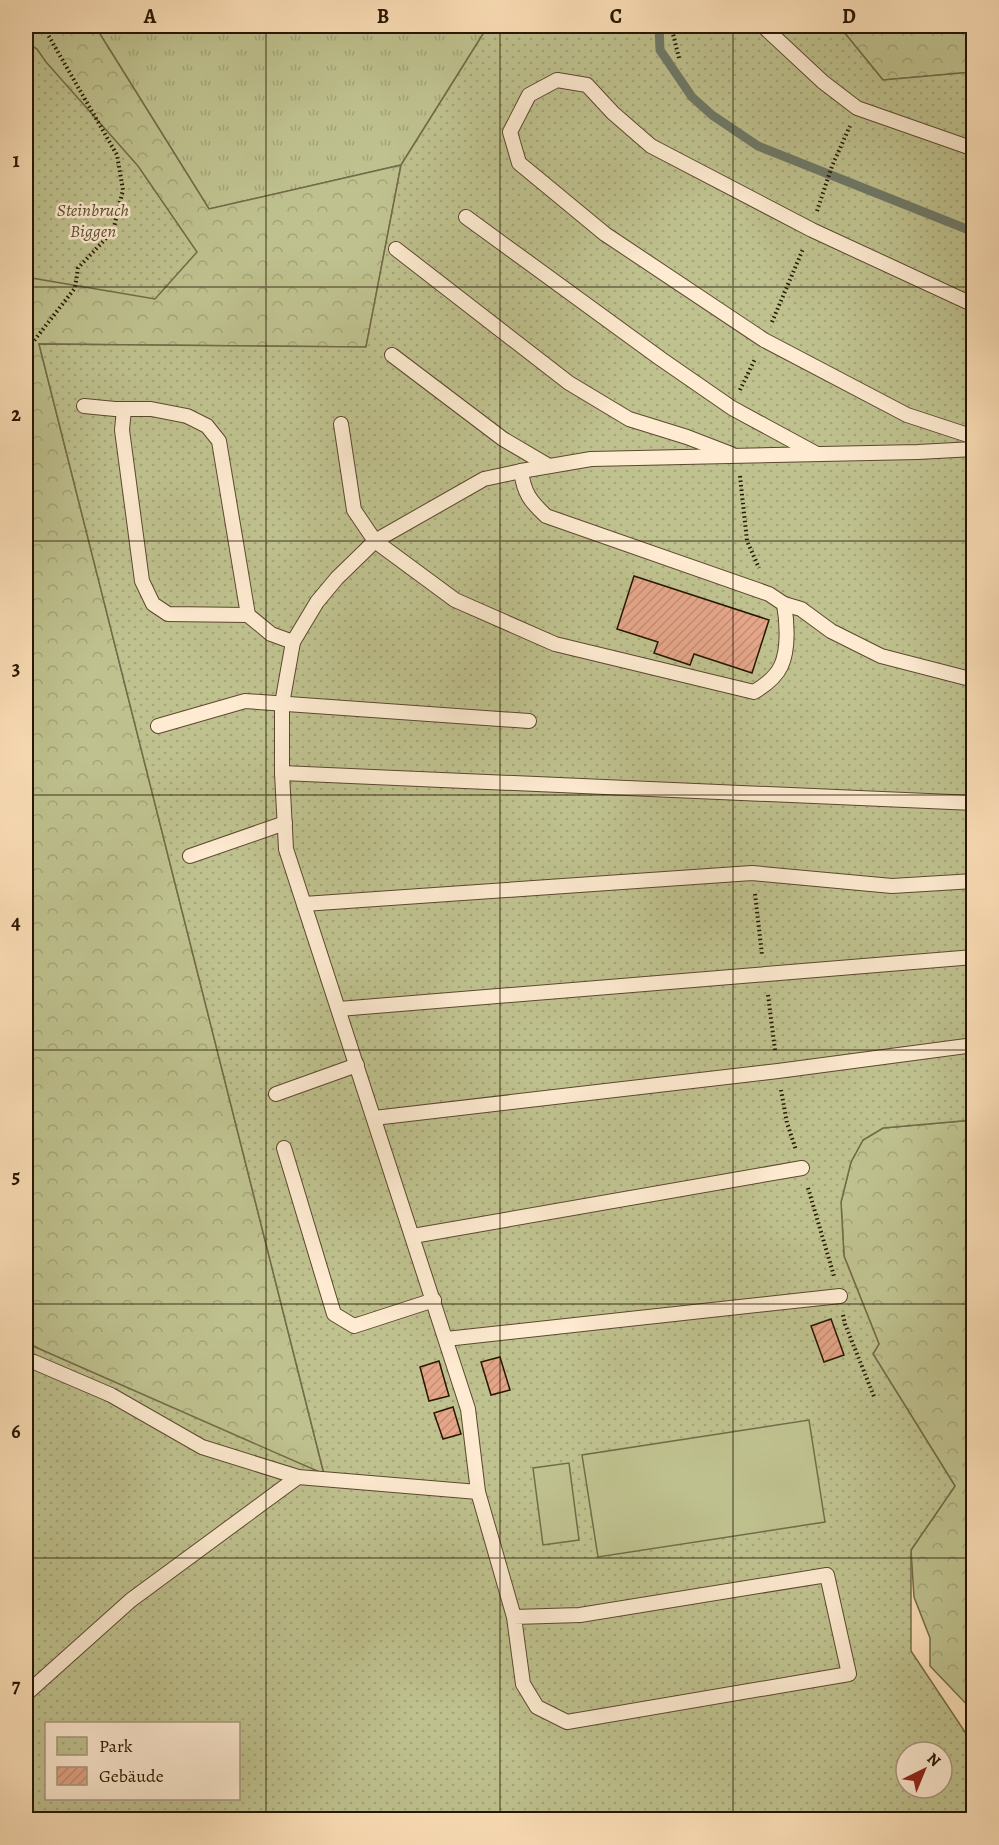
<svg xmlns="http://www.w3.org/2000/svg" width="999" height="1845" font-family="Alegreya,serif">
<defs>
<pattern id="grass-tufts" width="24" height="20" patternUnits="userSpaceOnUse" patternTransform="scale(1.5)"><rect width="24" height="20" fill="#bfc28f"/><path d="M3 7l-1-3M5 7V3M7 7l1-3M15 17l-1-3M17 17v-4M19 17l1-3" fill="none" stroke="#a4a67a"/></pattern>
<pattern id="forest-crowns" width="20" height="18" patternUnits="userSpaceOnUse" patternTransform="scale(1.5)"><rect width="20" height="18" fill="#bfc28f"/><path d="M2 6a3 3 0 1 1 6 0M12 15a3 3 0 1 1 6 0" fill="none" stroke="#a4a67a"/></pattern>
<pattern id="park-dots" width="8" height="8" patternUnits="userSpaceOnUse" patternTransform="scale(1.5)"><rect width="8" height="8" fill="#bfc28f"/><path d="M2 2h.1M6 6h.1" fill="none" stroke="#a4a67a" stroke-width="1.8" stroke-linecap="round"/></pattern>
<pattern id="building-hatch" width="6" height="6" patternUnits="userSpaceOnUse" patternTransform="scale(1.5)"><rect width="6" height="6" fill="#e4a588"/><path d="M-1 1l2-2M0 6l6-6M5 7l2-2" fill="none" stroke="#c48d74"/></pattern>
</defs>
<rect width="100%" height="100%" fill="#fde0b8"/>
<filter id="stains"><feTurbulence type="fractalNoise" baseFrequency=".00333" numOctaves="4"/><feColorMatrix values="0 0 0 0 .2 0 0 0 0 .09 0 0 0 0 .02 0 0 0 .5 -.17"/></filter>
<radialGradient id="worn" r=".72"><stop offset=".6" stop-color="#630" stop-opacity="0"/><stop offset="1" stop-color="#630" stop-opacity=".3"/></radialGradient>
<path fill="url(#grass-tufts)" stroke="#736c48" stroke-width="1.5" d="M95,26H488L401,165L209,209Z"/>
<g fill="url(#forest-crowns)" stroke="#736c48" stroke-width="1.5">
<path d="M26,26H95L209,209L401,165L366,347L39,344L324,1474L82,1371L26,1342Z"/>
<path d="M839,26H973V72L883,80Z"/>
<path d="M973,1120V1711L930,1666V1638L914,1597L911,1550L955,1486L873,1354L879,1344L844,1256L841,1202L851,1162L863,1140L883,1128Z"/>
</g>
<g fill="url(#park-dots)" stroke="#736c48" stroke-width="1.5" fill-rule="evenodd">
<path d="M488,26H839L883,80L973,72V1120L883,1128L863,1140L851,1162L841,1202L844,1256L879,1344L873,1354L955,1486L911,1550V1651L973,1744V1819H26V1343L324,1474L39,344L366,347L401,165ZM46,1724H238V1798H46ZM906,1752H942V1788H906Z"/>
<path d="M26,42L37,49L46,62L138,166L197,252L155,299L26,277Z"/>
</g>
<g fill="#bfc28f" stroke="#736c48" stroke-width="1.5">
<path d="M809,1420L825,1522L598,1557L582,1455Z"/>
<path d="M569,1463L579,1540L543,1545L533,1468Z"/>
</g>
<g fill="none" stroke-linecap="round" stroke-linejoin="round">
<path stroke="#6f7a69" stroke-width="9" d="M659,26L660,50L692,97L712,115L758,146L974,232"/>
</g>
<g fill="url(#building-hatch)" stroke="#271601" stroke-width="1.5">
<path d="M634,576L769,620L752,673L694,654L690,665L654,653L658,642L617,629Z"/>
<path d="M831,1319L844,1355L824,1362L811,1326Z"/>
<path d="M500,1357L510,1390L491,1395L481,1362Z"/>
<path d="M439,1361L449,1396L429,1401L420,1367Z"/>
<path d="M453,1407L461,1434L443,1439L434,1413Z"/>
</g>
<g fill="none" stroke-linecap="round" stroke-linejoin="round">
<g stroke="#5c482f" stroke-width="16">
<g id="lane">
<path d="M763,26L823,82L857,108L974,149"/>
<path d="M466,217L661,359L732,408L815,453"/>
<path d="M396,249L569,383L629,419L687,437L731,454"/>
<path d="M974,305L812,230L651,146L613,113L587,85L557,80L529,95L510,132L519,163L605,234L764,340L907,415L974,437"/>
<path d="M392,355L503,439L549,466"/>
<path d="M84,406L115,409H151L187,416L207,426L219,441L248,615L271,634L293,642"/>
<path d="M124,409L122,430L142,581L153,604L168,614L248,615"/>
<path d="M341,424L354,510L375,541L455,600L555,644L754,692C764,686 776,677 781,666C789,649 787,621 784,604L769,594L546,516C530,501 524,493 521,471"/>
<path d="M784,604L801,609L831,631L881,656L974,680"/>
<path d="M158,726L245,701L529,721"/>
<path d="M282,773L974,803"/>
<path d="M190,856L285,823"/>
<path d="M304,904L752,873L892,886L974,881"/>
<path d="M339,1009L974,957"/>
<path d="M276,1094L357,1065"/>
<path d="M374,1118L778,1071L974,1045"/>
<path d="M284,1148L334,1314L354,1326L434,1300"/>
<path d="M413,1236L802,1168"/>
<path d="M446,1339L840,1296"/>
<path d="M26,1360L34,1362L111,1395L202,1447L298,1477L478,1492"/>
<path d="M514,1617L580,1615L827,1575L849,1674L567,1722L537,1707L523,1684L514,1617L478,1492L468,1409L286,849L282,773V704L293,642L317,602L337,578L375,541L484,479L521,471L591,459L918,452L974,449"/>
<path d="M26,1694L131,1600L298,1477"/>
</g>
</g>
<g stroke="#271601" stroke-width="4" stroke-dasharray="1.5 3" stroke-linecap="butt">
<path d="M671,26L679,58"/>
<path d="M817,211L832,166L850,126"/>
<path d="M772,322L803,249"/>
<path d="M26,351L75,288L78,268L113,231L123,190L117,155L43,26"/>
<path d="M740,390L755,359"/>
<path d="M740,476L747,541L759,568"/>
<path d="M755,894L762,955"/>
<path d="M768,995L775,1050"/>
<path d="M781,1090L787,1123L796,1150"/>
<path d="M808,1188L834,1276"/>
<path d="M843,1315L845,1324L875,1399"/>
</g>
<use href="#lane" stroke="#feebd1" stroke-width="14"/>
</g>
<path fill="none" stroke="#271601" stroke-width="1.5" stroke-opacity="0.55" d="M266,26V1820M500,26V1820M733,26V1820M26,287H974M26,541H974M26,795H974M26,1050H974M26,1304H974M26,1558H974"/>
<g text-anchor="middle" stroke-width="5" stroke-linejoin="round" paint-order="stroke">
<g font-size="18" font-style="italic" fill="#5c5233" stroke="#feebd1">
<text x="93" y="216">Steinbruch<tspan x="93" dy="21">Biggen</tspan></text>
</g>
</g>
<rect width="999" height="1845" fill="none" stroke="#fde0b8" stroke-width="66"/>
<rect x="45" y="1722" width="195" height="78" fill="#feebd1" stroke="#a8967e" stroke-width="1.5"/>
<rect x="57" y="1737" width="30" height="18" fill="url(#park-dots)" stroke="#a8967e" stroke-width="1.5"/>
<text x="99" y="1752" font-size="18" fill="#271601">Park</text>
<rect x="57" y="1767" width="30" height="18" fill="url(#building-hatch)" stroke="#a8967e" stroke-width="1.5"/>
<text x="99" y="1782" font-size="18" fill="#271601">Gebäude</text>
<g transform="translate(924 1770) rotate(43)"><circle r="28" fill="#feebd1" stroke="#a8967e" stroke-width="1.5"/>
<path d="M0-4.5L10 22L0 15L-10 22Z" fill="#8f2418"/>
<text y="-9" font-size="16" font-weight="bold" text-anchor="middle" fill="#271601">N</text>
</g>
<rect x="33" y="33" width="933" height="1779" fill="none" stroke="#271601" stroke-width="2"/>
<g font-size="20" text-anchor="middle" font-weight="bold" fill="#271601">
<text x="150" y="23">A</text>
<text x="383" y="23">B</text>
<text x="616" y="23">C</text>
<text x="849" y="23">D</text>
<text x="16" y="167">1</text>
<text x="16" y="421">2</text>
<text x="16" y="675">3</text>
<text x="16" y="929">4</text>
<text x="16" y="1183">5</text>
<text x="16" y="1438">6</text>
<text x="16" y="1692">7</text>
</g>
<rect width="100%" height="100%" filter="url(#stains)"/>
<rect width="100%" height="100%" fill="url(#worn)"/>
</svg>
